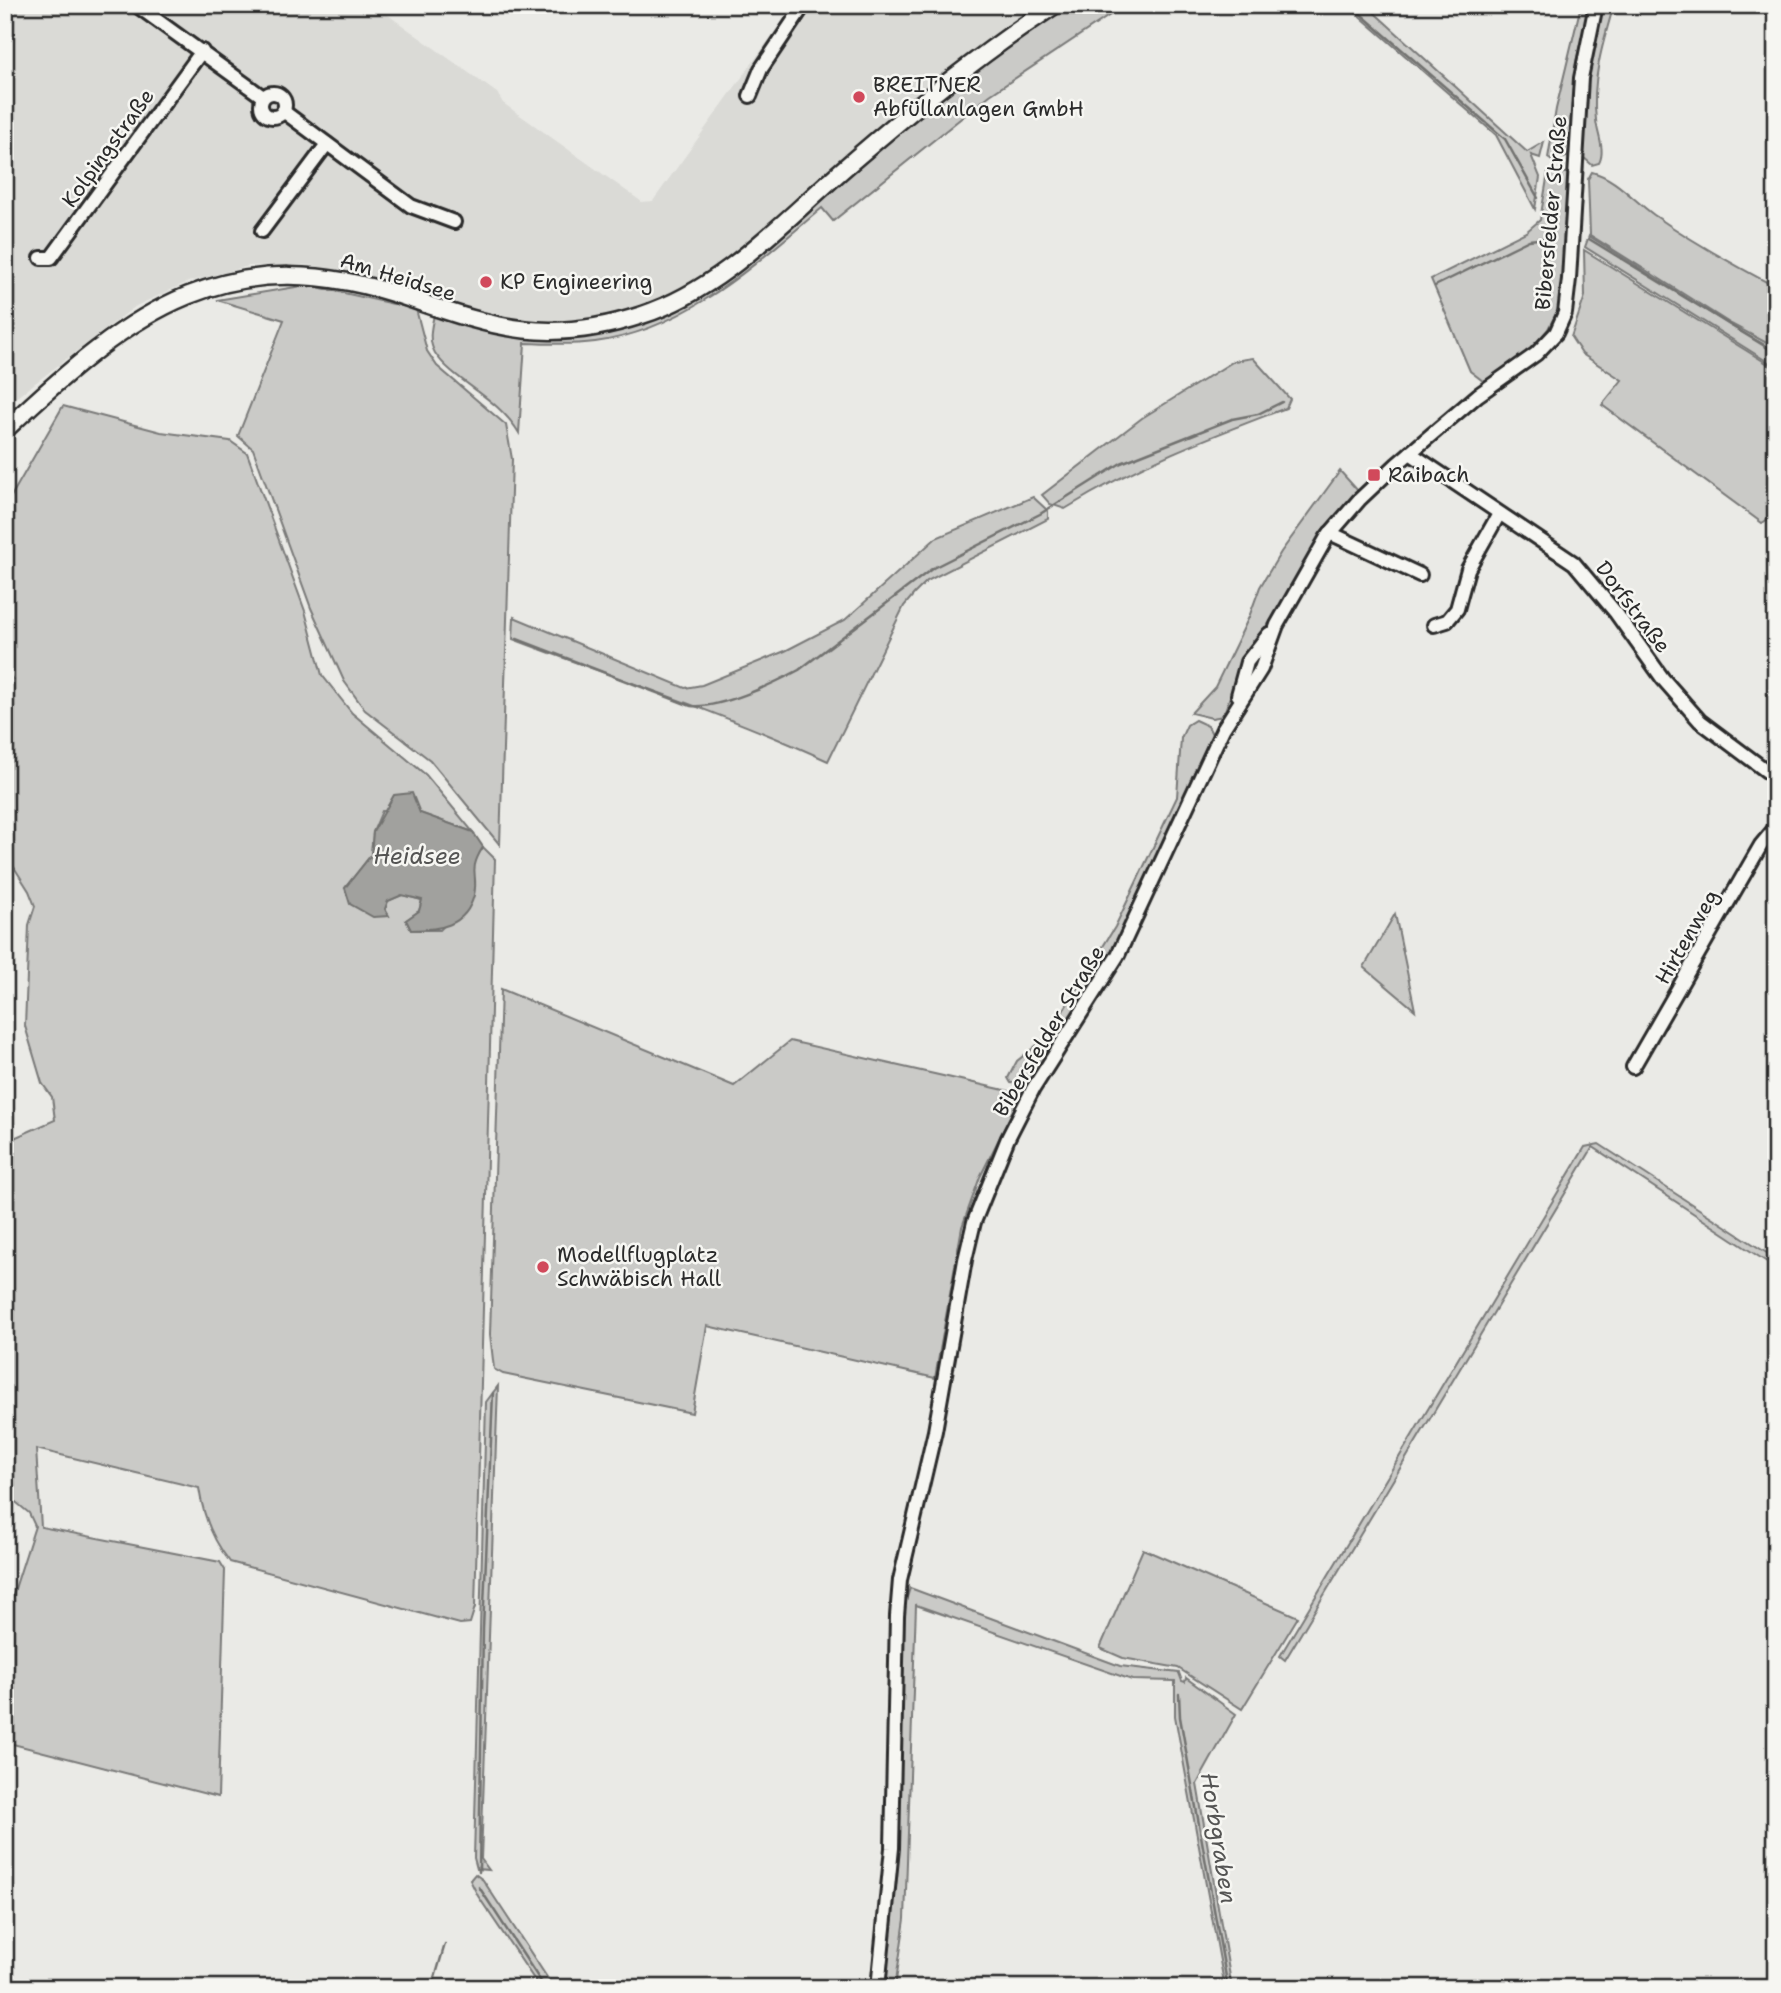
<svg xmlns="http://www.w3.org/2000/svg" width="1781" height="1993" font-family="'Shantell Sans',sans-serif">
<rect width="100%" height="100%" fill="#eaeae6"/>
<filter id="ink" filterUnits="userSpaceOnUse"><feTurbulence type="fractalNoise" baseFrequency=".0143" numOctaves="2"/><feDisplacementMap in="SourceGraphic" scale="14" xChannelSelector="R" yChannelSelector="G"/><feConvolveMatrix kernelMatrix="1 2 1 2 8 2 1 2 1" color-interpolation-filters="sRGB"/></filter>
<g filter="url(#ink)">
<path fill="#dadad6" d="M5,5H374L497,93L503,103L642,202L653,201L794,5H1045L817,183L705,276L668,297L627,313L577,323H530L486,319L358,276L311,265L249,266L188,282L136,306L5,406Z"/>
<g fill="#cacac7" stroke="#7a7a79" stroke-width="2">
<path d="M1066,5H1125L990,95L833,221L822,208C755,264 686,330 595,342C572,345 547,344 525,343L519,433C497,396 454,382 435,353C428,341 431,328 434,315L468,327L497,333L667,313L970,74Z"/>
<path d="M1338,5H1366L1527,152L1544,142L1540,158L1531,155L1540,177L1535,209L1496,135L1355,12Z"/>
<path d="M1581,5H1590L1576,62L1569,150L1567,157L1552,161L1548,158L1556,109Z"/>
<path d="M1601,5H1614C1603,42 1591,81 1596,120C1597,134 1606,150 1599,163L1592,165L1582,156L1586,90Z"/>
<path d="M1592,172C1616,178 1634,201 1654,215C1693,242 1734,265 1776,287V348L1731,324L1590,235L1588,179Z"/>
<path d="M1548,173H1568L1561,304L1548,329L1532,348L1498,375L1483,381L1470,371L1431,279L1526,232L1540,220Z"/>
<path d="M1589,236L1729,325L1776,351V367L1585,247Z"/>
<path d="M1584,250L1776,369V514L1762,523L1602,405L1622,380L1582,354L1571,337L1585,296Z"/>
<path d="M308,285L416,309L427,351L437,366L506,425L512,459L500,845L430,760L365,710L344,681L311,608L253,449L238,436L284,320L217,300Z"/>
<path d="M1253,358L1290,399L1286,408C1207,438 1138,464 1065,509L1050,504L1042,495L1142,418L1234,361Z"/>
<path d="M63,406L161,432L230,441L247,453L305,611L322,675L352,713L426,775L473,832L420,813L382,811L373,832L371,855L345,888L389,916L385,910L388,901L402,895L422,900L419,911L406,920L411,930H440L474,895L472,865L483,847L495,859L475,1607L470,1623L460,1624L230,1562C212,1539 203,1516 199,1488L36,1449L41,1527L220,1562L225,1570L218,1797L5,1742V1620L35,1526L29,1513L5,1493V1142L55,1120L52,1097L42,1083L25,1026L29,925L35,906L29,891L5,853V720L13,680L5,667V507Z"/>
<path d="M1340,471L1359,492L1324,533L1285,601L1253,645L1241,666L1223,716L1212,718L1191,713L1215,687L1249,617L1260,587L1281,552Z"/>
<path d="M1033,497L1048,511V519L927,581L914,594L904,606L828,761C726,714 618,679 513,639L514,617L685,688L702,685L785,651L845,620L936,538Z"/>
<path d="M1195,720L1208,726L1213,736L1138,907L1031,1085L1011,1083L1008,1078L1017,1061L1047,1037L1115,927L1177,797L1181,738L1187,725Z"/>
<path d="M1395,914L1415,1010L1364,967Z"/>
<path d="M501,989L734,1086L790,1041L1013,1092L1019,1099L980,1177L962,1227L935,1378L707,1326L692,1413L503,1374L494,1369L490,1334Z"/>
<path d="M1599,1144L1776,1259V1268L1593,1147L1285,1660L1280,1656L1585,1147Z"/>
<path d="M498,1386L481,1859L489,1870L477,1869L474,1858L486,1402Z"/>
<path d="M1143,1549L1298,1617L1242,1709L1178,1668L1123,1658L1100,1648Z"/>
<path d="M910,1588L1120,1666L1179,1673L1182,1681L1185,1682L1186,1678L1236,1714L1197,1784L1232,1988H1225L1175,1716V1681L1132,1680L916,1605L905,1919L895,1988H882L897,1868L903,1610Z"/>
<path d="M475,1874L483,1880L554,1988H540L478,1896L470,1880Z"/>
</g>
<path fill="#a1a19e" stroke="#727270" stroke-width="2" d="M412,793L420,813L473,832L483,847C467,873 479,873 474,895C466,927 438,930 411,930L406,920L419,911L422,900L402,895L388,901L385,909L389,916L373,917L350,904L345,888L371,855L373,832L394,795Z"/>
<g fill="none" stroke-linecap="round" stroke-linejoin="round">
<g stroke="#727270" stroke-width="2.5">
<path d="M1346,5L1355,9L1505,139L1538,198"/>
<path d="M1222,11L1273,5"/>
<path d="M1589,239L1776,353"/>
<path d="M1435,286L1529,240L1555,237L1547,213"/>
<path d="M517,639L691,706C720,709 773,684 799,670L933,568L1040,514L1121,463L1232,419L1258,414L1282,402"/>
<path d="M1179,1694L1180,1717L1228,1988"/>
<path d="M479,1872L483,1629L493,1393"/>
<path d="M479,1887L545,1988"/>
<path d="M432,1988L445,1944"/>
</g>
<g stroke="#2b2b2b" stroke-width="18">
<g id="minor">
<path d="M136,5L263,97"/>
<circle cx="273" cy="105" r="12"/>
<path d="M750,96L761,69L804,5"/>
<path d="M283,111L411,206L454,222"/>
<path d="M262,231L327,144"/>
<path d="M41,258H51L202,51"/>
<path d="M1410,453L1574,563L1616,613L1663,679L1700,721L1776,778"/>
<path d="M1330,533L1420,575"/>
<path d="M1434,625L1447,621L1457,609L1468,569L1499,514"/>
<path d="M1238,695L1247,662L1269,634"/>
<path d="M1633,1067L1761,845L1776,827"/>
<path d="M878,1988L892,1848L897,1616L900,1580L935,1431L965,1260L974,1222L1008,1138L1033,1089L1118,955L1223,729L1261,669L1277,625L1327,537L1359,500L1397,464L1478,395L1536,354L1556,333L1565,313L1569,279L1581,78L1596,5"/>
</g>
</g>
<g stroke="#2b2b2b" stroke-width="21">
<path id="major" d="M5,430C133,309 229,236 411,299C497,329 551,345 642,315C723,289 785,219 848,165C914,108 981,53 1055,5"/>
</g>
<use href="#minor" stroke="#f6f6f2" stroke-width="12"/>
<use href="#major" stroke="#f6f6f2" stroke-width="16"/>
</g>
</g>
<g fill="#d1495b" stroke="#f6f6f2" stroke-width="2.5">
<circle cx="859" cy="97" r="7"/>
<circle cx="486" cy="282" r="7"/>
<rect x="1367" y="468" width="14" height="14" rx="3.5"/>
<circle cx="543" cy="1267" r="7"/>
</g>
<g text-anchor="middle" stroke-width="5" stroke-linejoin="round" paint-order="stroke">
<g font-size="21" fill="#2b2b2b" stroke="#f6f6f2" text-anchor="start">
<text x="873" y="92">BREITNER<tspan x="873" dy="24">Abfüllanlagen GmbH</tspan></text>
<text x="500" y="289">KP Engineering</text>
<text x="1388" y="482">Raibach</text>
<text x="557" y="1262">Modellflugplatz<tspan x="557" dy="24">Schwäbisch Hall</tspan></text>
</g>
<g font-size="21" fill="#2b2b2b" stroke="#f6f6f2">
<text transform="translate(108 148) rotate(-54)" y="7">Kolpingstraße</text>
<text transform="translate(1551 213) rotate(-85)" y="7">Bibersfelder Straße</text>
<text transform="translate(398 277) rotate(17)" y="7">Am Heidsee</text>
<text transform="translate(1633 607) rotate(53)" y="7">Dorfstraße</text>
<text transform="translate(1687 937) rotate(-60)" y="7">Hirtenweg</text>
<text transform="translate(1049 1031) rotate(-59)" y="7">Bibersfelder Straße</text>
</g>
<g font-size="23" font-style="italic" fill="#545453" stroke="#f6f6f2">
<text x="417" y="864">Heidsee</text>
<text transform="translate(1219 1838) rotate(81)" y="8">Horbgraben</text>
</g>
</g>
<rect width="1781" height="1993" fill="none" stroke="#f6f6f2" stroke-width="28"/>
<rect x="14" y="14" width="1753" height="1965" fill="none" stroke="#2b2b2b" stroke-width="2.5" filter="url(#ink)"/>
</svg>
